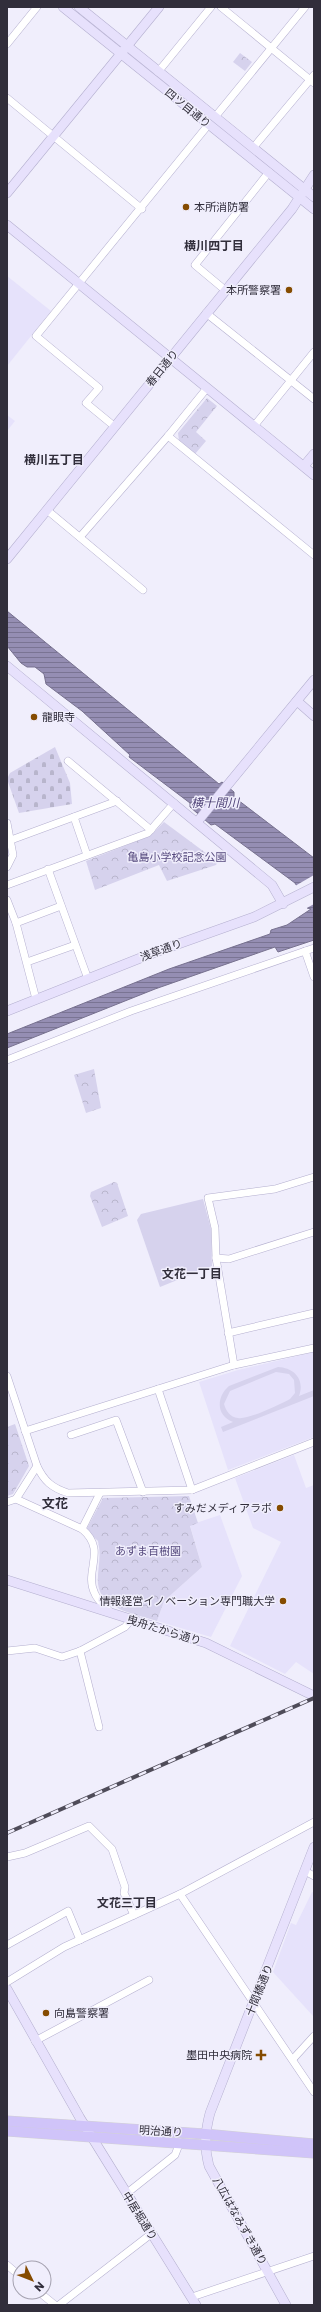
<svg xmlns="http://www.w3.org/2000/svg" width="321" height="2312" font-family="Poppins,'Noto Sans JP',sans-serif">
<defs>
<pattern id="cemetery-stones" width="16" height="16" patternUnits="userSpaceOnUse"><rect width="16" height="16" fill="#d6d2ed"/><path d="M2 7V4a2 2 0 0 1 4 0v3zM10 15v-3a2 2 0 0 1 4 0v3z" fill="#b8b5cc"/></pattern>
<pattern id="park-crowns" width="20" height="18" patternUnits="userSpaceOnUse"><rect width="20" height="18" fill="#d6d2ed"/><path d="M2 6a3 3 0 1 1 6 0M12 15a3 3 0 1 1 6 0" fill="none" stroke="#b8b5cc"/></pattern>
<pattern id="water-rules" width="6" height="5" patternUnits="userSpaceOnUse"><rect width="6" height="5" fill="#958eb3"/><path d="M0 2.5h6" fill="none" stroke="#7a7493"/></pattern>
</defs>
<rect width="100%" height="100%" fill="#f0eefc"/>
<g fill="#e6e2fb">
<path d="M7,276L51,311L7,366Z"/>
<path d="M7,415L15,421L7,431Z"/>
<path d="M314,1352V1437L228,1470L199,1382L238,1370Z"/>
<path d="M294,1455L306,1488L314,1485V1674L296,1662L285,1674L230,1646L281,1542L253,1528L235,1478Z"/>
<path d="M220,1515L242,1576L211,1637L157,1621L164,1601L202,1567L190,1525Z"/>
<path d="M312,1892L314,1893V2017L273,1972L291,1923L296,1925Z"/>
</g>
<g fill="#d6d2ed" fill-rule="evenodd">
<path d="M203,1199L211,1229L212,1266L160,1287L137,1220L141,1214Z"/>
<path d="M278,1367C295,1368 305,1380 299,1396L314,1390V1396L223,1432L221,1427L233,1422C215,1415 217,1396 229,1386ZM276,1372L289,1374L294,1380L295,1393L290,1399C281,1404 248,1420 238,1418C230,1417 226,1411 224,1404L230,1391Z"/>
</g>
<path fill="url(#cemetery-stones)" d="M55,747L70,783L72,804L19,813L7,779L10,773Z"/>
<g fill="url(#park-crowns)">
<path d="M240,53L252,62L245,71L233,62Z"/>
<path d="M207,398L217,406L196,432L206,441L195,454L179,441L178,433Z"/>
<path d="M164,822L218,862L216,865L167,881L159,865L95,890L86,861L150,836Z"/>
<path d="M94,1069L101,1108L86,1113L74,1075Z"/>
<path d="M114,1182L117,1183L128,1216L102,1227L90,1196L91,1192Z"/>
<path d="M15,1424L29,1466L13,1494L7,1496V1427Z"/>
<path d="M189,1496L198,1523L190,1526L202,1567L164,1601L157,1621C137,1614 101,1610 98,1584C97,1572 101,1559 99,1547L98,1541L86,1530L103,1498Z"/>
</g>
<path fill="url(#water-rules)" stroke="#77718f" d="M7,611L219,784L222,782L234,792V797L314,858V940L278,952L275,947L155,989L7,1048V1034L169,969L270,934L271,930L287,925L311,909L307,908L303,896L295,883L215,824L211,825L190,807V803L129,757L130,755L82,711L46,684L44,674L35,667H27L21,663L7,646Z"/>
<path fill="#f0eefc" d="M314,875V904L305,909L302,897L295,886Z"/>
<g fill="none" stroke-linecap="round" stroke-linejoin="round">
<g stroke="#b4afcf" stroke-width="8">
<g id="street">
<path d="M221,7L314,83"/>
<path d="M7,44L37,7"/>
<path d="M158,72L211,7"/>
<path d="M7,98L142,209"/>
<path d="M215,117L305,7"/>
<path d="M253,148L314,75"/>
<path d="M225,290L195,265L269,172"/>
<path d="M206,313L314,399"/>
<path d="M114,426L86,403L99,388L36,336L209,124"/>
<path d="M254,426L314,352"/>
<path d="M168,436L314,555"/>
<path d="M47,510L143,590"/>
<path d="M80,537L168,436L207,388"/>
<path d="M68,761L151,830"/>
<path d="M74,817L87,855"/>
<path d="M7,823L13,855L7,867"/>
<path d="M11,840L117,801"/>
<path d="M48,869L88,979"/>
<path d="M7,885L148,833L174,803"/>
<path d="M7,900L16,923L36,999"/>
<path d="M16,923L61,906"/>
<path d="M305,951L314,977"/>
<path d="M27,962L75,945"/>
<path d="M7,1060L131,1011L314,948"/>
<path d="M216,1258L229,1259L314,1232"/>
<path d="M228,1333L314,1313"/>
<path d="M234,1365L216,1258L215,1228L208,1198L275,1189L314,1177"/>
<path d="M7,1376L37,1466L16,1499L7,1502"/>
<path d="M158,1389L192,1490"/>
<path d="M25,1431L234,1365L314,1348"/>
<path d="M71,1435L116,1420L143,1492"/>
<path d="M37,1466C44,1481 52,1488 68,1493L192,1490L314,1442"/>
<path d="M16,1499L82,1529C108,1551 83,1571 95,1594C98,1601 106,1607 111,1613"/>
<path d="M82,1529L100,1493"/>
<path d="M7,1651L35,1648L62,1657L80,1651L125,1627L131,1620"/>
<path d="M80,1651L99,1727"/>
<path d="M7,1857L25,1853L89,1826L112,1849L125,1887L124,1893L134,1915"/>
<path d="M305,1871L314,1876"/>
<path d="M180,1894L314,2092"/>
<path d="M7,1945L68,1911L80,1940"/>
<path d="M7,1982L64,1947L180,1894L314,1822"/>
<path d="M35,2041L149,1980"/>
<path d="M293,2059L314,2036"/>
<path d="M126,2194L175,2155L180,2142"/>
<path d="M7,2265L20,2276"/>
<path d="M39,2292L55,2305"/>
<path d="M192,2297L314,2256"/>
<path d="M59,2305L151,2234"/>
</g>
</g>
<g stroke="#b4afcf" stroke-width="10">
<g id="secondary">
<path d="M63,7L314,209"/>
<path d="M79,7L314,197"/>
<path d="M7,193L159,7"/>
<path d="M7,225L314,475"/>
<path d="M304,466L314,454"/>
<path d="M7,559L292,209L314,175"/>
<path d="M7,666L272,885L283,904"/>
<path d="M297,701L314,716"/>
<path d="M198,821L314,680"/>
<path d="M7,1011L153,953L254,917L314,887"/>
<path d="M7,1580L206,1643L314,1696"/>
<path d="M7,1989L80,2118L196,2305"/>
<path d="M286,2305L209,2166C204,2147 205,2132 210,2113L314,1847"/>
</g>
</g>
<g stroke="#d2d1d4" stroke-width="11">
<g id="primary">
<path d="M7,2121L205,2134L314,2144"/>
<path d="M7,2131L314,2153"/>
</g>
</g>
<use href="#street" stroke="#fff" stroke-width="7"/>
<use href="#secondary" stroke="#e7e1fc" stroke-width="9"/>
<use href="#primary" stroke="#d0c4f9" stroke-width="10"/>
<g stroke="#4f4c59" stroke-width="4">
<path id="rail" d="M7,1833L314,1698"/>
</g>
<use href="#rail" stroke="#f0eefc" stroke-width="2.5" stroke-dasharray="8" stroke-linecap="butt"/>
</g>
<g fill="#854b00" stroke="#f0eefc" stroke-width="1.5">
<circle cx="186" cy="207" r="4"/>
<circle cx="289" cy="290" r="4"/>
<circle cx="34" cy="717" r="4"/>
<circle cx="280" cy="1508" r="4"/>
<circle cx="283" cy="1601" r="4"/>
<circle cx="46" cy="2013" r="4"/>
<path d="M259 2049h4v4h4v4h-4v4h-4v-4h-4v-4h4z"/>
</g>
<g text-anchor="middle" stroke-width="3" stroke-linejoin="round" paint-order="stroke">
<g font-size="11" fill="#312e3b" stroke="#f0eefc">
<text transform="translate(188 108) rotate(39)" y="4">四ツ目通り</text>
<text transform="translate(162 368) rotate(-51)" y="4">春日通り</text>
<text transform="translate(161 950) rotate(-20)" y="4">浅草通り</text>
<text transform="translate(164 1630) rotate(17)" y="4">曳舟たから通り</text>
<text transform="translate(259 1990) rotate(-68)" y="4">十間橋通り</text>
<text transform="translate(161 2131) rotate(3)" y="4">明治通り</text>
<text transform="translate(140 2216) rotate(58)" y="4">中居堀通り</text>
<text transform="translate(240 2221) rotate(61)" y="4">八広はなみずき通り</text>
</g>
<g font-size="11" fill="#312e3b" stroke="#f0eefc" text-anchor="end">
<text x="194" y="211" text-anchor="start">本所消防署</text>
<text x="281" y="294">本所警察署</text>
<text x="42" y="721" text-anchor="start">龍眼寺</text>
<text x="272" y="1512">すみだメディアラボ</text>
<text x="275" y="1605">情報経営イノベーション専門職大学</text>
<text x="54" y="2017" text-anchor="start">向島警察署</text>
<text x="252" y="2059">墨田中央病院</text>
</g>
<g font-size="11" fill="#564a7e" stroke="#f0eefc">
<text x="177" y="861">亀島小学校記念公園</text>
<text x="148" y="1555">あずま百樹園</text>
</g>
<g font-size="12" font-weight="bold" fill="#312e3b" stroke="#f0eefc">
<text x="214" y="250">横川四丁目</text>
<text x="54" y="464">横川五丁目</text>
<text x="192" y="1278">文花一丁目</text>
<text x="127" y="1907">文花三丁目</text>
</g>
<g font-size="12" font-style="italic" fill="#504478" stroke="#f0eefc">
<text x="215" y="807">横十間川</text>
</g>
<g font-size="13" font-weight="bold" fill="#312e3b" stroke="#f0eefc">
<text x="55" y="1508">文花</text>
</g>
</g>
<rect width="321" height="2312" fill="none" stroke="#312e3b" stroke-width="16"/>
<g transform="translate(32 2280) rotate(133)"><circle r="19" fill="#f0eefc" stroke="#a4a1af"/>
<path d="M0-3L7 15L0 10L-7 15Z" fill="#854b00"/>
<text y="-6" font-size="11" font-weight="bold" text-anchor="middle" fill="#312e3b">N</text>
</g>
</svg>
